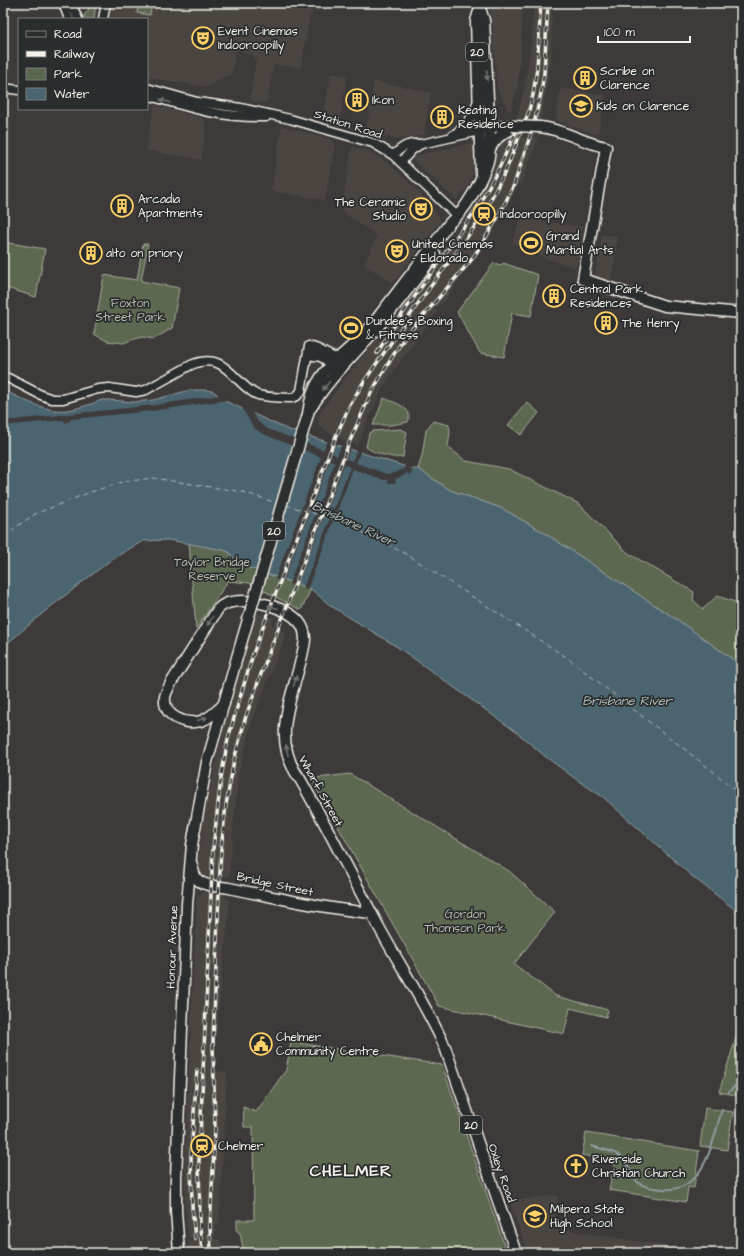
<svg xmlns="http://www.w3.org/2000/svg" width="744" height="1256" font-family="'Architects Daughter',sans-serif">
<rect width="100%" height="100%" fill="#3e3a3a"/>
<filter id="ink" filterUnits="userSpaceOnUse"><feTurbulence type="fractalNoise" baseFrequency=".025" numOctaves="2"/><feDisplacementMap in="SourceGraphic" scale="8" xChannelSelector="R" yChannelSelector="G"/><feConvolveMatrix kernelMatrix="1 2 1 2 8 2 1 2 1" color-interpolation-filters="sRGB"/></filter>
<g filter="url(#ink)">
<g fill="#4c4442">
<path d="M113,3H327L326,10H323L322,11L310,9V10H312V14H310L301,68L274,64L267,102H254L250,99V97L256,61L253,60L254,55L245,54L243,49L236,51L231,75L226,77L224,76L212,85L204,87L147,77V19H110Z"/>
<path d="M490,3H522L521,47L517,88L511,110L509,111L497,89Z"/>
<path d="M534,3H552L551,60L541,119L538,120L516,119L524,90L528,65L532,35Z"/>
<path d="M331,73L347,76L339,124L323,119Z"/>
<path d="M374,81L431,92L424,135L398,139L366,132Z"/>
<path d="M561,88L606,96L598,133L594,134L559,121L557,119L556,115Z"/>
<path d="M154,105L201,118L204,120L206,129L201,160L146,150Z"/>
<path d="M282,126L331,140L335,146L325,200L271,191Z"/>
<path d="M516,137H536L538,138L521,185L517,184L505,211L489,238L444,302L438,305L434,309L437,312L390,376L382,389L366,424L358,445L344,441L338,437L330,434L318,424L320,412L392,317L398,315L468,214L487,184L500,145L505,140Z"/>
<path d="M472,143L474,145V166L469,185L457,199H455L416,163L414,160L415,157L418,155Z"/>
<path d="M352,147L372,153L389,164L418,191L439,217L440,221L438,224L393,283L364,264L377,236L341,211Z"/>
<path d="M521,218L583,227L577,265L574,267L550,260L538,255L539,251L512,243Z"/>
<path d="M602,235L618,236L611,281L595,276Z"/>
<path d="M259,613L274,618L272,626H274L277,619L283,622L280,629L283,631L286,635L253,718L238,776L229,875L222,879V881H205L206,878L200,875L197,872L205,811L223,731L245,649L255,617L257,614Z"/>
<path d="M205,889L221,890V892L230,901L218,1011L215,1048L216,1071L227,1072L219,1225L215,1226L216,1236H213V1239H219L221,1241L223,1253H189L188,1241L193,1240L192,1237L188,1238L185,1204V1154L197,896L205,892Z"/>
<path d="M552,1195L558,1196L554,1228L710,1253H528L510,1204L512,1201Z"/>
</g>
<g fill="#5b6850" stroke="#a8ac9c">
<path d="M87,3H96L94,19H85L84,15L88,11L89,5Z"/>
<path d="M139,3H152L150,15L137,13Z"/>
<path d="M3,242L45,249L36,297L3,287Z"/>
<path d="M143,244H148L141,281L179,288L172,328L154,339L142,337L131,340L124,343L107,341L94,334L104,275L137,280Z"/>
<path d="M494,263L501,265L503,263L538,275L531,316L512,313L504,357L480,353L457,312Z"/>
<path d="M384,398C392,402 407,405 409,415C409,417 409,420 408,422L391,425H373Z"/>
<path d="M527,402L539,413L521,435L508,425Z"/>
<path d="M433,421L449,425L450,432L448,447L466,461L509,469L579,504L628,553L694,592L693,600L703,609L717,596L741,604V665L679,621L543,532L501,508L450,490L418,469L422,456L426,430Z"/>
<path d="M401,429L407,432L403,457C394,459 373,453 366,447L369,433L373,431Z"/>
<path d="M189,543L223,550L229,552L235,560L247,567L311,589L301,610L249,583L228,581L196,629Z"/>
<path d="M350,774L509,871L555,912L514,964L556,996L608,1010L606,1017L570,1008L564,1034L439,1006L314,784L317,778Z"/>
<path d="M741,1022V1096L719,1092Z"/>
<path d="M291,1042L442,1065L507,1253H244L240,1233L237,1231V1220H254L253,1127H244L243,1107L256,1112L286,1070Z"/>
<path d="M705,1108L733,1112L727,1150L700,1146Z"/>
<path d="M586,1133L699,1151L694,1188L688,1187L686,1202L609,1190L615,1161L582,1155Z"/>
</g>
<path fill="#4b6570" stroke="#8f9da0" d="M3,390C21,398 46,413 66,410C78,409 91,404 102,400H109L134,402L153,400L190,390H205L213,391L225,401L289,430L413,469H418L450,490L501,508L543,532L679,621L741,665V915L733,908L693,877L603,797L580,782L546,757L515,731L399,648L331,606L311,589L247,567L235,560L229,552L223,550L169,540L143,541L112,559L49,608L3,647Z"/>
<g fill="#3e3a3a">
<path d="M220,395L229,401L227,400L152,411L71,419L70,421L65,423L64,420L3,426V421L155,405Z"/>
<path d="M239,405L251,411L259,423L268,429L295,439L298,430L308,434L306,443L323,450L328,440L336,442L332,453L337,456L342,444L351,447L346,459L352,461L357,449L361,450L356,463L387,474L395,473L403,469L406,465L412,467L411,469L413,471L410,475L407,473L403,476L395,479L396,481L394,483H388V480H384L353,469L307,590L303,588L350,467L344,465L297,586L289,584L335,462L330,460L283,582L275,579L321,457L304,450L268,575L270,577L252,571L253,570L257,571L293,446L263,434L253,427L242,408Z"/>
</g>
<g fill="none" stroke-linecap="round" stroke-linejoin="round">
<g stroke="#8f9da0" stroke-width="2">
<path d="M729,1092L735,1086L741,1084"/>
<path d="M591,1146C601,1149 615,1151 623,1158C625,1160 627,1165 629,1168C631,1173 634,1180 639,1183C645,1188 655,1188 662,1189C705,1194 713,1140 722,1109"/>
</g>
<g stroke="#b0b9b8" stroke-width="1" stroke-dasharray="5 4" stroke-linecap="butt">
<path d="M286,505L342,522L406,554L566,657L715,773L741,795"/>
<path d="M3,536L35,514L88,493L122,482L153,478L243,492L277,503"/>
</g>
<g stroke="#f4f1e8" stroke-width="11">
<g id="minor">
<path d="M63,3L69,19"/>
<path d="M71,3L78,19"/>
<path d="M103,19L106,3"/>
<path d="M3,88L19,90"/>
<path d="M147,88L197,102L241,108L290,119L373,143L393,155L457,216"/>
<path d="M147,95C189,108 222,118 266,117"/>
<path d="M452,136C465,127 473,118 477,103"/>
<path d="M393,155C404,146 407,143 421,144L480,131"/>
<path d="M401,162L412,150L421,144"/>
<path d="M308,355L321,357L331,364"/>
<path d="M3,378H8L41,395L52,399H63L98,389L109,388L136,392L146,390L191,365C220,353 228,372 247,388C250,390 254,394 258,395C265,397 284,398 292,398L297,396L301,391L309,346L318,349L333,357H338"/>
</g>
</g>
<g stroke="#f4f1e8" stroke-width="13">
<g id="major">
<path d="M480,8L476,21L481,174"/>
<path d="M540,127C563,129 583,143 606,147L583,279L665,306L741,313"/>
<path d="M484,129L492,127L512,126"/>
<path d="M490,149C494,140 501,134 510,130"/>
<path d="M311,408C327,381 350,359 371,335C393,309 414,282 435,254"/>
<path d="M308,414C313,366 346,358 372,325C397,292 423,259 448,225C450,222 454,219 457,216C468,205 486,173 489,157C490,150 490,144 490,138L484,20L480,8L479,3"/>
<path d="M224,704C217,711 210,718 201,721C185,725 163,717 165,697C166,692 169,687 171,683L218,609C222,605 226,603 232,602C251,598 288,607 300,623C304,628 305,634 305,640C299,687 266,734 300,779C328,828 353,879 380,929C402,969 426,1005 445,1047L516,1253"/>
<path d="M192,865C193,870 194,877 199,881C207,887 219,886 229,888C276,898 323,908 371,913"/>
<path d="M179,1253L176,1211V1178L187,904L192,845L207,762L240,647"/>
</g>
</g>
<use href="#minor" stroke="#2a2d2e" stroke-width="8"/>
<use href="#major" stroke="#2a2d2e" stroke-width="10"/>
<g stroke="#f4f1e8" stroke-width="3.5">
<g id="rail">
<path d="M377,353L396,323L477,208L497,172L516,132"/>
<path d="M195,1239L192,1206L191,1155L197,1070"/>
<path d="M202,1253L200,1227L199,1161L213,849L221,778L228,739L236,711L254,651L267,616L336,436L350,405L363,383L422,298L460,247L482,216L506,170L528,114L533,95L537,68L541,3"/>
<path d="M211,1253L210,1227L215,1128L213,1041L219,892L221,849L226,805L234,760L246,716L261,674L349,443L371,393L394,354L405,337L472,259L482,244L499,215L514,185L534,124L541,93L544,73L548,3"/>
</g>
</g>
<use href="#rail" stroke="#2a2d2e" stroke-width="2" stroke-dasharray="6" stroke-linecap="butt"/>
<g stroke="#f4f1e8" stroke-width="13" stroke-linecap="butt">
<g id="major-bridge">
<path d="M512,126L540,127"/>
<path d="M240,647L308,414"/>
</g>
</g>
<use href="#major-bridge" stroke="#2a2d2e" stroke-width="10"/>
</g>
<defs><path id="oneway-solid" d="M-6-.8H1V-3.2L6.5 0L1 3.2V.8H-6Z"/></defs>
<g fill="#71726f">
<use href="#oneway-solid" transform="translate(487 75) rotate(86)"/>
<use href="#oneway-solid" transform="translate(165 101) rotate(-163)"/>
<use href="#oneway-solid" transform="translate(326 386) rotate(128)"/>
<use href="#oneway-solid" transform="translate(273 607) rotate(-163)"/>
<use href="#oneway-solid" transform="translate(210 621) rotate(122)"/>
<use href="#oneway-solid" transform="translate(295 681) rotate(-74)"/>
<use href="#oneway-solid" transform="translate(202 719) rotate(-17)"/>
<use href="#oneway-solid" transform="translate(287 750) rotate(-101)"/>
</g>
</g>
<defs>
<g id="theatre-ring" transform="scale(1.15)"><circle r="9.5" fill="#2a2d2e" stroke="#ffd166" stroke-width="1.5"/><path d="M-5-5.5Q0-4 5-5.5V0Q5 5 0 6Q-5 5-5 0ZM-3.3-2.5H-1v1.5H-3.3ZM1-2.5H3.3v1.5H1ZM-2.8 1Q0 5.5 2.8 1Z" fill="#ffd166"/></g>
<g id="building-ring" transform="scale(1.15)"><circle r="9.5" fill="#2a2d2e" stroke="#ffd166" stroke-width="1.5"/><path d="M-4-6H4V6H1V3H-1V6H-4ZM-2.5-4.3h1.7v1.8h-1.7ZM.8-4.3h1.7v1.8H.8ZM-2.5-1h1.7V.8h-1.7ZM.8-1h1.7V.8H.8Z" fill="#ffd166"/></g>
<g id="school-ring" transform="scale(1.15)"><circle r="9.5" fill="#2a2d2e" stroke="#ffd166" stroke-width="1.5"/><path d="M0-5L7-2L0 1L-7-2ZM-4 1L0 2.5L4 1V4Q0 6-4 4Z" fill="#ffd166"/></g>
<g id="station-ring" transform="scale(1.15)"><circle r="9.5" fill="#2a2d2e" stroke="#ffd166" stroke-width="1.5"/><path d="M-3-6H3Q5-6 5-4V2Q5 4 3 4L4.5 6H3L1.5 4h-3L-3 6H-4.5L-3 4Q-5 4-5 2V-4Q-5-6-3-6ZM-3.5-4v3h7v-3ZM-3.5 1v1.5H-2V1ZM2 1v1.5H3.5V1Z" fill="#ffd166"/></g>
<g id="stadium-ring" transform="scale(1.15)"><circle r="9.5" fill="#2a2d2e" stroke="#ffd166" stroke-width="1.5"/><path d="M0-5a6.5 5 0 1 0 0 10a6.5 5 0 1 0 0-10ZM-3.5-1.8h7v3.6h-7Z" fill="#ffd166"/></g>
<g id="civic-ring" transform="scale(1.15)"><circle r="9.5" fill="#2a2d2e" stroke="#ffd166" stroke-width="1.5"/><path d="M-.6-6.5H3V-4.5H.6V-3L4-1V1h2V6H-6V1h2V-1L-.6-3ZM-1.2 2.5V6h2.4V2.5Z" fill="#ffd166"/></g>
<g id="church-ring" transform="scale(1.15)"><circle r="9.5" fill="#2a2d2e" stroke="#ffd166" stroke-width="1.5"/><path d="M-1.2-6h2.4v3.5h3.3v2.4h-3.3V6h-2.4V-.1h-3.3v-2.4h3.3Z" fill="#ffd166"/></g>
</defs>
<g fill-rule="evenodd">
<use href="#theatre-ring" x="203" y="38"/>
<use href="#building-ring" x="585" y="78"/>
<use href="#building-ring" x="357" y="100"/>
<use href="#school-ring" x="581" y="106"/>
<use href="#building-ring" x="442" y="117"/>
<use href="#building-ring" x="122" y="206"/>
<use href="#theatre-ring" x="421" y="209"/>
<use href="#station-ring" x="484" y="214"/>
<use href="#stadium-ring" x="531" y="243"/>
<use href="#theatre-ring" x="397" y="251"/>
<use href="#building-ring" x="91" y="253"/>
<use href="#building-ring" x="554" y="296"/>
<use href="#building-ring" x="606" y="323"/>
<use href="#stadium-ring" x="351" y="328"/>
<use href="#civic-ring" x="261" y="1044"/>
<use href="#station-ring" x="202" y="1146"/>
<use href="#church-ring" x="576" y="1166"/>
<use href="#school-ring" x="535" y="1216"/>
</g>
<g text-anchor="middle" stroke-width="3.5" stroke-linejoin="round" paint-order="stroke">
<g fill="#2a2d2e" stroke="#b7b6b0" stroke-width="1">
<rect x="466" y="43" width="22" height="18" rx="3"/>
<rect x="263" y="522" width="22" height="18" rx="3"/>
<rect x="460" y="1116" width="22" height="18" rx="3"/>
</g>
<g font-size="11" font-weight="bold" fill="#f4f1e8">
<text x="477" y="56">20</text>
<text x="274" y="535">20</text>
<text x="471" y="1129">20</text>
</g>
<g font-size="12" fill="#f4f1e8" stroke="#2a2d2e" text-anchor="start">
<text x="218" y="35">Event Cinemas<tspan x="218" dy="14">Indooroopilly</tspan></text>
<text x="600" y="75">Scribe on<tspan x="600" dy="14">Clarence</tspan></text>
<text x="372" y="104">Ikon</text>
<text x="596" y="110">Kids on Clarence</text>
<text x="458" y="114">Keating<tspan x="458" dy="14">Residence</tspan></text>
<text x="138" y="203">Arcadia<tspan x="138" dy="14">Apartments</tspan></text>
<text x="406" y="206" text-anchor="end">The Ceramic<tspan x="406" dy="14">Studio</tspan></text>
<text x="500" y="218">Indooroopilly</text>
<text x="546" y="240">Grand<tspan x="546" dy="14">Martial Arts</tspan></text>
<text x="412" y="248">United Cinemas<tspan x="412" dy="14">- Eldorado</tspan></text>
<text x="106" y="257">alto on priory</text>
<text x="570" y="293">Central Park<tspan x="570" dy="14">Residences</tspan></text>
<text x="366" y="325">Dundee's Boxing<tspan x="366" dy="14">&amp; Fitness</tspan></text>
<text x="622" y="327">The Henry</text>
<text x="276" y="1041">Chelmer<tspan x="276" dy="14">Community Centre</tspan></text>
<text x="218" y="1150">Chelmer</text>
<text x="592" y="1163">Riverside<tspan x="592" dy="14">Christian Church</tspan></text>
<text x="550" y="1213">Milpera State<tspan x="550" dy="14">High School</tspan></text>
</g>
<g font-size="12" fill="#f4f1e8" stroke="#2a2d2e">
<text transform="translate(348 124) rotate(18)" y="4">Station Road</text>
<text transform="translate(321 791) rotate(61)" y="4">Wharf Street</text>
<text transform="translate(275 884) rotate(12)" y="4">Bridge Street</text>
<text transform="translate(172 947) rotate(-88)" y="4">Honour Avenue</text>
<text transform="translate(502 1173) rotate(71)" y="4">Oxley Road</text>
</g>
<g font-size="12" fill="#b7baab" stroke="#2a2d2e">
<text x="130" y="307">Foxton<tspan x="130" dy="14">Street Park</tspan></text>
<text x="212" y="566">Taylor Bridge<tspan x="212" dy="14">Reserve</tspan></text>
<text x="465" y="918">Gordon<tspan x="465" dy="14">Thomson Park</tspan></text>
</g>
<g font-size="13" font-style="italic" fill="#b0b9b8" stroke="#2a2d2e">
<text transform="translate(354 523) rotate(25)" y="5">Brisbane River</text>
<text x="627" y="705">Brisbane River</text>
</g>
<g font-size="16" font-weight="bold" letter-spacing="1" fill="#f4f1e8" stroke="#2a2d2e">
<text x="351" y="1176">CHELMER</text>
</g>
</g>
<rect width="744" height="1256" fill="none" stroke="#2a2d2e" stroke-width="16"/>
<rect x="8" y="8" width="728" height="1240" fill="none" stroke="#f4f1e8" stroke-width="1.5" filter="url(#ink)"/>
<rect x="18" y="18" width="130" height="92" fill="#2a2d2e" stroke="#7b7b78"/>
<rect x="26" y="31" width="20" height="6" fill="#2a2d2e" stroke="#7b7b78"/>
<text x="54" y="38" font-size="12" fill="#f4f1e8">Road</text>
<rect x="26" y="51" width="20" height="6" fill="#f4f1e8" stroke="#7b7b78"/>
<text x="54" y="58" font-size="12" fill="#f4f1e8">Railway</text>
<rect x="26" y="68" width="20" height="12" fill="#5b6850" stroke="#7b7b78"/>
<text x="54" y="78" font-size="12" fill="#f4f1e8">Park</text>
<rect x="26" y="88" width="20" height="12" fill="#4b6570" stroke="#7b7b78"/>
<text x="54" y="98" font-size="12" fill="#f4f1e8">Water</text>
<path d="M598 36v6h92v-6" fill="none" stroke="#f4f1e8" stroke-width="2"/>
<text x="604" y="36" font-size="12" fill="#f4f1e8" stroke="#2a2d2e" stroke-width="3" paint-order="stroke">100 m</text>
</svg>
